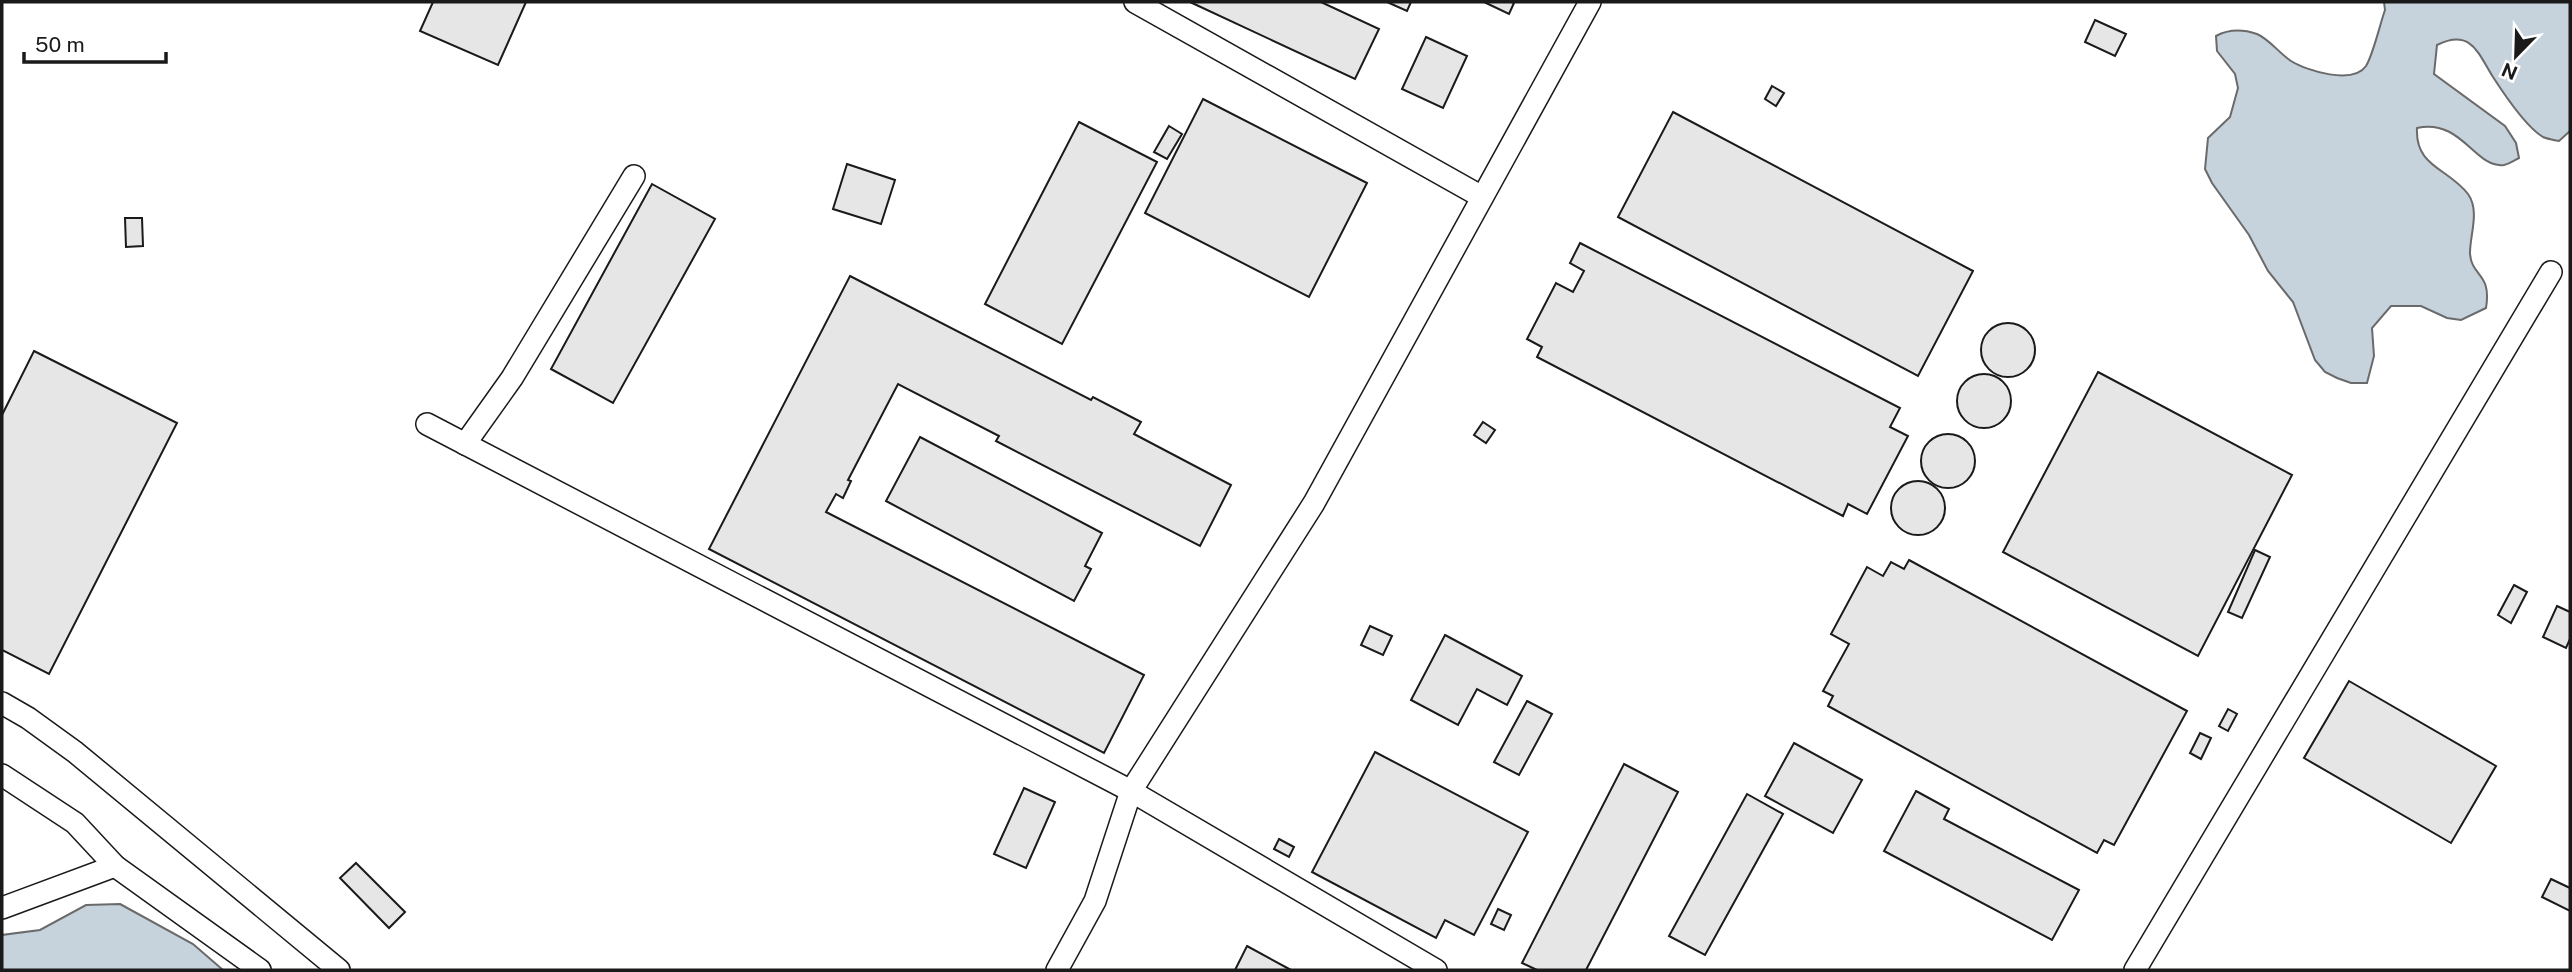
<svg xmlns="http://www.w3.org/2000/svg" width="2572" height="972" font-family="'Public Sans',sans-serif">
<rect width="100%" height="100%" fill="#fff"/>
<g fill="#c6d2dc" stroke="#6a6a6a" stroke-width="2">
<path d="M2384,2H2570V131L2559,141C2554,140 2547,139 2543,137C2526,127 2504,94 2493,77C2478,53 2471,28 2437,45L2434,74L2505,126L2516,143L2519,158C2515,160 2509,164 2504,165C2475,169 2462,118 2417,128C2415,167 2448,168 2468,194C2480,211 2470,234 2470,253C2471,277 2492,272 2486,308L2461,320L2447,318L2421,306H2391L2372,328L2374,356L2367,383H2351L2337,378L2325,372L2315,360L2293,302L2268,271L2249,235L2212,183L2205,169L2208,138L2230,117L2238,88L2235,74L2217,51L2216,36C2229,29 2242,29 2257,34C2269,39 2279,53 2291,61C2307,71 2353,85 2366,66C2373,55 2380,24 2385,10Z"/>
<path d="M120,904L193,944L223,970H2V935L40,930L86,905Z"/>
</g>
<g fill="#e6e6e6" stroke="#1a1a1a" stroke-width="2">
<path d="M433,2H526L498,65L420,31Z"/>
<path d="M1190,2H1321L1379,29L1355,79Z"/>
<path d="M1387,2H1411L1407,11Z"/>
<path d="M1484,2H1511L1514,3L1509,14Z"/>
<path d="M2095,20L2126,34L2115,56L2085,42Z"/>
<path d="M1426,37L1467,56L1443,108L1402,89Z"/>
<path d="M1772,86L1784,93L1776,106L1765,99Z"/>
<path d="M1203,99L1367,183L1309,297L1145,213Z"/>
<path d="M1673,112L1973,271L1918,376L1618,217Z"/>
<path d="M1079,122L1157,162L1062,344L985,304Z"/>
<path d="M1169,126L1182,134L1167,159L1154,152Z"/>
<path d="M847,164L895,180L881,224L833,209Z"/>
<path d="M652,184L715,219L613,403L551,369Z"/>
<path d="M125,218H142L143,246L126,247Z"/>
<path d="M1580,243L1900,408L1890,427L1908,436L1867,514L1848,504L1843,516L1537,357L1542,347L1527,339L1556,283L1573,292L1584,271L1570,263Z"/>
<path d="M850,276L1091,400L1093,397L1141,422L1134,434L1231,485L1200,546L996,441L999,436L898,384L848,480L851,481L843,498L836,494L826,512L1144,675L1104,753L709,549Z"/>
<circle cx="2008" cy="350" r="27"/>
<path d="M34,351L177,423L49,674L2,650V415Z"/>
<path d="M2098,372L2292,475L2198,656L2003,552Z"/>
<circle cx="1984" cy="401" r="27"/>
<path d="M1483,422L1495,430L1486,443L1474,435Z"/>
<circle cx="1948" cy="461" r="27"/>
<path d="M920,437L1102,533L1085,566L1091,569L1074,601L886,501Z"/>
<circle cx="1918" cy="508" r="27"/>
<path d="M2255,550L2270,557L2242,618L2228,612Z"/>
<path d="M1909,560L2187,711L2114,845L2104,840L2097,853L1828,706L1833,696L1823,691L1849,644L1831,634L1867,567L1883,576L1891,562L1904,569Z"/>
<path d="M2514,585L2527,592L2511,623L2498,615Z"/>
<path d="M2557,606L2570,612V639L2566,648L2543,637Z"/>
<path d="M1370,626L1392,636L1383,655L1361,645Z"/>
<path d="M1445,635L1522,676L1507,705L1477,689L1458,725L1411,700Z"/>
<path d="M2349,681L2496,766L2451,843L2304,758Z"/>
<path d="M1527,701L1552,714L1519,775L1494,762Z"/>
<path d="M2228,709L2237,714L2228,731L2219,726Z"/>
<path d="M2200,733L2211,738L2201,759L2190,753Z"/>
<path d="M1794,743L1862,780L1833,833L1765,796Z"/>
<path d="M1375,752L1528,832L1474,935L1445,920L1436,938L1312,872Z"/>
<path d="M1624,764L1678,792L1586,970H1537L1522,963Z"/>
<path d="M1024,788L1055,802L1026,868L994,854Z"/>
<path d="M1916,791L1949,809L1944,819L2079,890L2052,940L1884,851Z"/>
<path d="M1747,794L1783,814L1705,955L1669,936Z"/>
<path d="M1279,839L1294,847L1289,857L1274,849Z"/>
<path d="M356,863L405,912L389,928L340,878Z"/>
<path d="M2551,879L2570,888V911L2542,897Z"/>
<path d="M1498,909L1511,915L1504,930L1491,924Z"/>
<path d="M1247,946L1291,970H1235Z"/>
</g>
<g fill="none" stroke-linecap="round" stroke-linejoin="round">
<g stroke="#1a1a1a" stroke-width="24">
<g id="minor">
<path d="M1135,2L1482,197"/>
<path d="M427,424L1131,791L1436,970"/>
<path d="M465,444L512,378L634,176"/>
<path d="M2,703L28,718L75,752L339,970"/>
<path d="M2,775L75,823L115,866L260,970"/>
<path d="M2,908L115,866"/>
<path d="M1057,970L1095,901L1131,791L1314,503L1590,2"/>
<path d="M2135,970L2551,272"/>
</g>
</g>
<use href="#minor" stroke="#fff" stroke-width="21"/>
</g>
<rect width="2572" height="972" fill="none" stroke="#1a1a1a" stroke-width="7"/>
<g transform="translate(2516 56) rotate(203)" stroke="#ffffff" stroke-width="5" paint-order="stroke">
<path d="M0-5L12 26L0 18L-12 26Z" fill="#1a1a1a"/>
<text y="-10" font-size="19" font-weight="bold" text-anchor="middle" fill="#1a1a1a">N</text>
</g>
<path d="M24 52v10h142v-10" fill="none" stroke="#1a1a1a" stroke-width="3.5"/>
<text x="35" y="52" font-size="21" fill="#1a1a1a" stroke="#ffffff" stroke-width="5" paint-order="stroke">50 m</text>
</svg>
